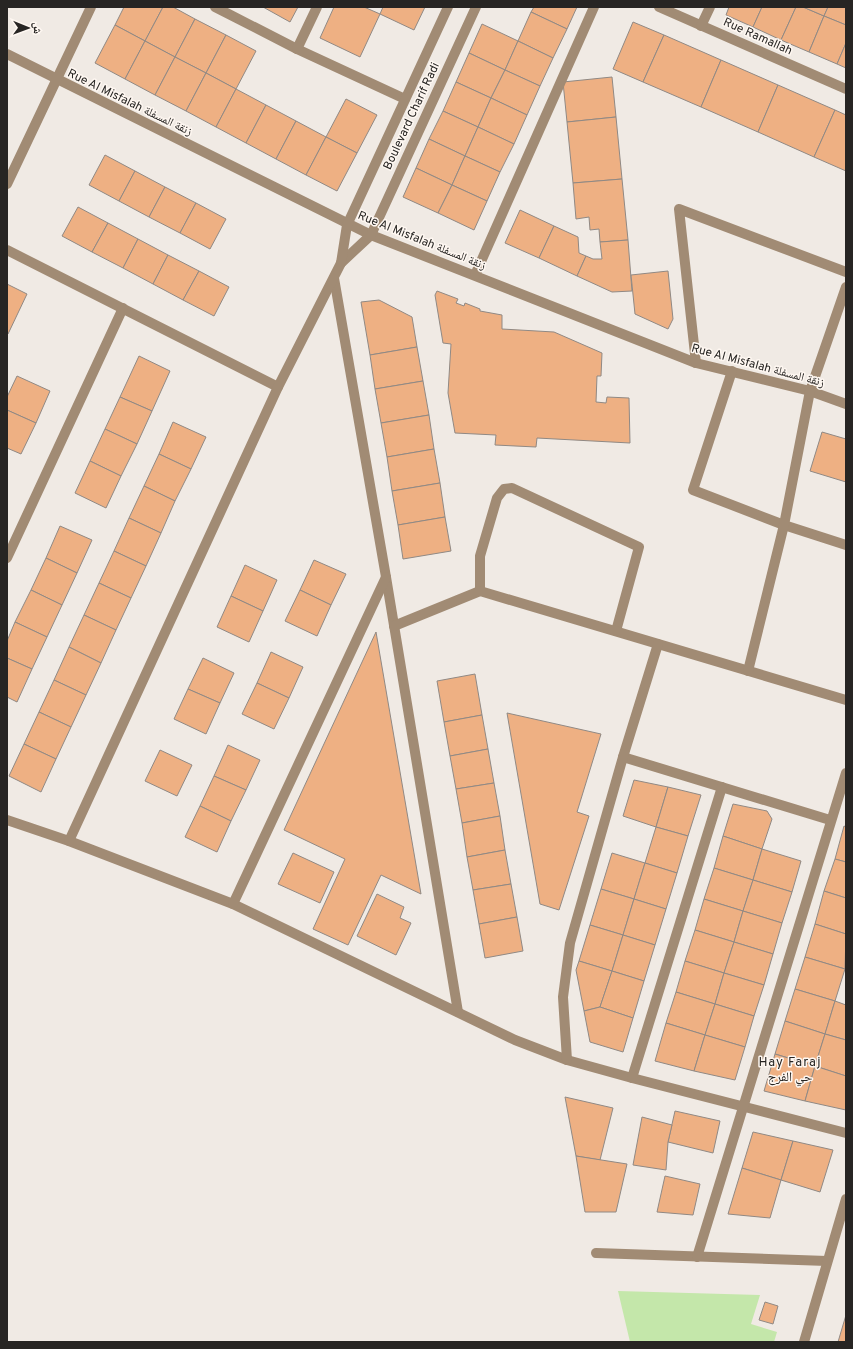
<svg xmlns="http://www.w3.org/2000/svg" width="853" height="1349" font-family="Overpass,'Noto Naskh Arabic',sans-serif">
<rect width="100%" height="100%" fill="#f0eae4"/>
<path fill="#c4e7aa" d="M618,1291L760,1295L751,1324L777,1332L774,1342H630Z"/>
<g fill="#eeb083" stroke="#908984">
<path d="M124,7H163L145,41L115,25Z"/>
<path d="M163,7H173L195,19L175,57L145,41Z"/>
<path d="M263,7H298L290,22Z"/>
<path d="M334,7H364L380,14L360,57L320,38Z"/>
<path d="M383,7H425L414,30L380,14Z"/>
<path d="M534,7H577L567,29L531,12Z"/>
<path d="M729,7H762L753,27L726,15Z"/>
<path d="M762,7H796L781,40L753,27Z"/>
<path d="M796,7H803L824,16L809,52L781,40Z"/>
<path d="M803,7H828L824,16Z"/>
<path d="M828,7H846V25L824,16Z"/>
<path d="M531,12L567,29L553,58L518,41Z"/>
<path d="M824,16L846,25V43L837,64L809,52Z"/>
<path d="M195,19L226,35L206,73L175,57Z"/>
<path d="M633,22L664,35L643,82L613,69Z"/>
<path d="M482,24L518,41L505,70L469,53Z"/>
<path d="M115,25L145,41L125,79L95,63Z"/>
<path d="M226,35L256,51L236,89L206,73Z"/>
<path d="M664,35L721,60L701,107L643,82Z"/>
<path d="M145,41L175,57L155,95L125,79Z"/>
<path d="M518,41L553,58L540,86L505,70Z"/>
<path d="M846,43V68L837,64Z"/>
<path d="M469,53L505,70L491,98L456,82Z"/>
<path d="M175,57L206,73L186,111L155,95Z"/>
<path d="M721,60L778,85L758,132L701,107Z"/>
<path d="M505,70L540,86L527,115L491,98Z"/>
<path d="M206,73L236,89L216,127L186,111Z"/>
<path d="M612,77L616,117L567,122L563,82Z"/>
<path d="M456,82L491,98L478,127L443,111Z"/>
<path d="M778,85L835,110L814,157L758,132Z"/>
<path d="M236,89L266,105L246,143L216,127Z"/>
<path d="M491,98L527,115L514,144L478,127Z"/>
<path d="M346,99L377,115L357,153L326,137Z"/>
<path d="M266,105L296,121L276,159L246,143Z"/>
<path d="M835,110L846,115V171L814,157Z"/>
<path d="M443,111L478,127L465,156L429,139Z"/>
<path d="M616,117L622,179L573,183L567,122Z"/>
<path d="M296,121L326,137L306,175L276,159Z"/>
<path d="M478,127L514,144L500,172L465,156Z"/>
<path d="M326,137L357,153L337,191L306,175Z"/>
<path d="M429,139L465,156L452,185L416,168Z"/>
<path d="M105,155L135,171L119,201L89,185Z"/>
<path d="M465,156L500,172L487,201L452,185Z"/>
<path d="M416,168L452,185L438,213L403,197Z"/>
<path d="M135,171L165,187L149,217L119,201Z"/>
<path d="M622,179L628,240L600,242L599,229L590,230L589,217L576,219L573,183Z"/>
<path d="M452,185L487,201L474,230L438,213Z"/>
<path d="M165,187L196,203L180,233L149,217Z"/>
<path d="M196,203L226,219L210,249L180,233Z"/>
<path d="M78,207L108,223L92,252L62,236Z"/>
<path d="M520,210L554,226L539,258L505,243Z"/>
<path d="M108,223L138,239L123,268L92,252Z"/>
<path d="M554,226L578,237L579,253L586,256L577,276L539,258Z"/>
<path d="M138,239L168,255L153,284L123,268Z"/>
<path d="M628,240L632,291L612,292L577,276L586,256L593,259H602L600,242Z"/>
<path d="M168,255L199,271L183,300L153,284Z"/>
<path d="M199,271L229,287L214,316L183,300Z"/>
<path d="M668,271L673,319L668,329L635,314L631,275Z"/>
<path d="M7,284L27,294L8,334L7,333Z"/>
<path d="M437,291L458,299L456,303L464,306L465,303L480,309V311L502,315V329L554,332L602,353L601,376H597L596,402L606,403L607,397L629,398L630,443L537,438L536,447L495,445L496,435L455,433L448,393L451,344L443,343L435,295Z"/>
<path d="M379,300L412,317L417,347L370,355L361,302Z"/>
<path d="M417,347L423,381L375,389L370,355Z"/>
<path d="M139,356L170,371L152,411L120,397Z"/>
<path d="M17,376L50,391L36,423L7,410V397Z"/>
<path d="M423,381L429,415L381,423L375,389Z"/>
<path d="M120,397L152,411L137,444L105,429Z"/>
<path d="M7,410L36,423L21,454L7,448Z"/>
<path d="M429,415L434,449L387,457L381,423Z"/>
<path d="M173,422L206,437L191,469L159,454Z"/>
<path d="M105,429L137,444L121,476L90,461Z"/>
<path d="M822,432L846,439V482L810,471Z"/>
<path d="M434,449L440,483L392,491L387,457Z"/>
<path d="M159,454L191,469L175,501L144,486Z"/>
<path d="M90,461L121,476L106,508L75,493Z"/>
<path d="M440,483L445,517L398,525L392,491Z"/>
<path d="M144,486L175,501L161,533L129,518Z"/>
<path d="M445,517L451,551L403,559L398,525Z"/>
<path d="M129,518L161,533L146,566L114,551Z"/>
<path d="M60,526L92,540L77,573L46,558Z"/>
<path d="M114,551L146,566L131,598L99,583Z"/>
<path d="M46,558L77,573L62,605L31,590Z"/>
<path d="M314,560L346,574L331,605L300,590Z"/>
<path d="M245,565L277,580L263,611L231,596Z"/>
<path d="M99,583L131,598L116,630L84,615Z"/>
<path d="M31,590L62,605L47,637L15,622Z"/>
<path d="M300,590L331,605L317,636L285,621Z"/>
<path d="M231,596L263,611L249,642L217,627Z"/>
<path d="M84,615L116,630L101,663L69,647Z"/>
<path d="M15,622L47,637L32,669L7,658V641Z"/>
<path d="M376,632L421,894L381,875L348,945L313,929L345,859L284,830Z"/>
<path d="M69,647L101,663L86,695L54,680Z"/>
<path d="M271,652L303,667L289,698L257,683Z"/>
<path d="M7,658L32,669L17,702L7,697Z"/>
<path d="M203,658L234,673L220,703L188,689Z"/>
<path d="M475,674L482,715L444,722L437,681Z"/>
<path d="M54,680L86,695L71,727L39,712Z"/>
<path d="M257,683L289,698L274,729L242,714Z"/>
<path d="M188,689L220,703L206,734L174,719Z"/>
<path d="M39,712L71,727L56,759L24,744Z"/>
<path d="M507,713L601,734L577,812L589,816L559,910L540,904Z"/>
<path d="M482,715L488,749L450,756L444,722Z"/>
<path d="M24,744L56,759L41,792L9,776Z"/>
<path d="M228,745L260,760L246,790L214,776Z"/>
<path d="M488,749L494,783L456,789L450,756Z"/>
<path d="M160,750L192,765L177,796L145,781Z"/>
<path d="M214,776L246,790L231,821L200,806Z"/>
<path d="M634,780L668,787L656,827L623,816Z"/>
<path d="M494,783L500,816L462,823L456,789Z"/>
<path d="M668,787L701,795L688,836L656,827Z"/>
<path d="M733,804L767,811L772,819L762,849L723,836Z"/>
<path d="M200,806L231,821L217,852L185,837Z"/>
<path d="M500,816L505,850L467,857L462,823Z"/>
<path d="M844,826L846,827V862L835,859Z"/>
<path d="M656,827L688,836L677,873L645,863Z"/>
<path d="M723,836L762,849L753,880L714,868Z"/>
<path d="M762,849L801,861L792,892L753,880Z"/>
<path d="M505,850L511,884L473,890L467,857Z"/>
<path d="M293,853L334,872L320,903L278,884Z"/>
<path d="M612,853L645,863L634,899L601,889Z"/>
<path d="M835,859L846,862V898L824,891Z"/>
<path d="M645,863L677,873L666,909L634,899Z"/>
<path d="M714,868L753,880L743,911L704,899Z"/>
<path d="M753,880L792,892L782,923L743,911Z"/>
<path d="M511,884L517,917L479,924L473,890Z"/>
<path d="M601,889L634,899L623,935L590,925Z"/>
<path d="M824,891L846,898V934L815,924Z"/>
<path d="M377,894L404,907L400,918L411,923L396,955L357,936Z"/>
<path d="M634,899L666,909L655,945L623,935Z"/>
<path d="M704,899L743,911L734,942L695,930Z"/>
<path d="M743,911L782,923L773,954L734,942Z"/>
<path d="M517,917L523,951L485,958L479,924Z"/>
<path d="M815,924L846,934L845,969L805,957Z"/>
<path d="M590,925L623,935L612,971L579,961Z"/>
<path d="M695,930L734,942L724,973L685,961Z"/>
<path d="M623,935L655,945L644,981L612,971Z"/>
<path d="M734,942L773,954L764,985L724,973Z"/>
<path d="M805,957L845,969L835,1001L795,989Z"/>
<path d="M579,961L612,971L600,1007L584,1011L576,970Z"/>
<path d="M685,961L724,973L715,1004L676,992Z"/>
<path d="M612,971L644,981L633,1018L600,1007Z"/>
<path d="M724,973L764,985L754,1016L715,1004Z"/>
<path d="M795,989L835,1001L825,1034L785,1021Z"/>
<path d="M676,992L715,1004L705,1035L666,1023Z"/>
<path d="M835,1001L846,1005V1040L825,1034Z"/>
<path d="M715,1004L754,1016L745,1047L705,1035Z"/>
<path d="M600,1007L633,1018L623,1052L590,1042L584,1011Z"/>
<path d="M785,1021L825,1034L815,1066L775,1054Z"/>
<path d="M666,1023L705,1035L694,1071L655,1061Z"/>
<path d="M825,1034L846,1040V1076L815,1066Z"/>
<path d="M705,1035L745,1047L735,1080L694,1071Z"/>
<path d="M775,1054L815,1066L805,1101L764,1091Z"/>
<path d="M815,1066L846,1076V1110L805,1101Z"/>
<path d="M565,1097L613,1108L600,1160L576,1156Z"/>
<path d="M675,1111L720,1121L713,1153L668,1142Z"/>
<path d="M642,1117L672,1125L668,1142L666,1170L633,1165Z"/>
<path d="M753,1132L793,1141L781,1180L742,1168Z"/>
<path d="M793,1141L833,1150L820,1192L781,1180Z"/>
<path d="M576,1156L627,1164L616,1212H585Z"/>
<path d="M742,1168L781,1180L770,1218L728,1214Z"/>
<path d="M665,1176L700,1184L693,1215L657,1212Z"/>
<path d="M765,1302L778,1306L773,1324L759,1320Z"/>
<path d="M846,1315V1342H838Z"/>
</g>
<g fill="none" stroke-linecap="round" stroke-linejoin="round">
<g stroke="#a18b74" stroke-width="10">
<path d="M215,7L297,49L405,99"/>
<path d="M659,7L846,89"/>
<path d="M701,26L710,7"/>
<path d="M297,49L317,7"/>
<path d="M7,54L371,235L696,363L810,391L846,404"/>
<path d="M7,184L91,7"/>
<path d="M7,250L278,387"/>
<path d="M341,263L371,235L476,7"/>
<path d="M475,275L594,7"/>
<path d="M334,278L386,577L458,1012"/>
<path d="M696,363L679,209L846,272"/>
<path d="M732,371L693,490L784,525L846,545"/>
<path d="M7,558L123,308"/>
<path d="M480,591V556L497,498L504,489L512,488L639,547L616,631"/>
<path d="M394,626L480,591L846,700"/>
<path d="M748,671L784,525L810,391L846,287"/>
<path d="M623,757L830,820"/>
<path d="M7,820L69,841L233,904L515,1040L567,1060L632,1078L846,1133"/>
<path d="M69,841L278,387L341,263L347,225L448,7"/>
<path d="M233,904L386,577"/>
<path d="M567,1060L563,997L570,943L623,757L658,644"/>
<path d="M632,1078L722,787"/>
<path d="M596,1253L827,1261"/>
<path d="M697,1257L846,773"/>
<path d="M804,1342L846,1199"/>
</g>
</g>
<g text-anchor="middle" stroke-width="3" stroke-linejoin="round" paint-order="stroke">
<g font-size="12" fill="#272523" stroke="#fef7f1">
<text transform="translate(758 36) rotate(24)" y="4">Rue Ramallah</text>
<text transform="translate(130 102) rotate(26)" y="4">Rue Al Misfalah زنقة المسفلة</text>
<text transform="translate(411 116) rotate(-65)" y="4">Boulevard Charif Radi</text>
<text transform="translate(422 240) rotate(22)" y="4">Rue Al Misfalah زنقة المسفلة</text>
<text transform="translate(758 365) rotate(15)" y="4">Rue Al Misfalah زنقة المسفلة</text>
</g>
<g font-size="13" letter-spacing="1" fill="#272523" stroke="#fef7f1">
<text x="790" y="1066">Hay Faraj<tspan x="790" dy="15">حي الفرج</tspan></text>
</g>
</g>
<rect width="853" height="1349" fill="none" stroke="#272523" stroke-width="16"/>
<g transform="translate(28 28) rotate(91)" stroke="#fef7f1" stroke-width="3" paint-order="stroke">
<path d="M0-3L7 15L0 10L-7 15Z" fill="#272523"/>
<text y="-6" font-size="11" font-weight="bold" text-anchor="middle" fill="#272523">ش</text>
</g>
</svg>
